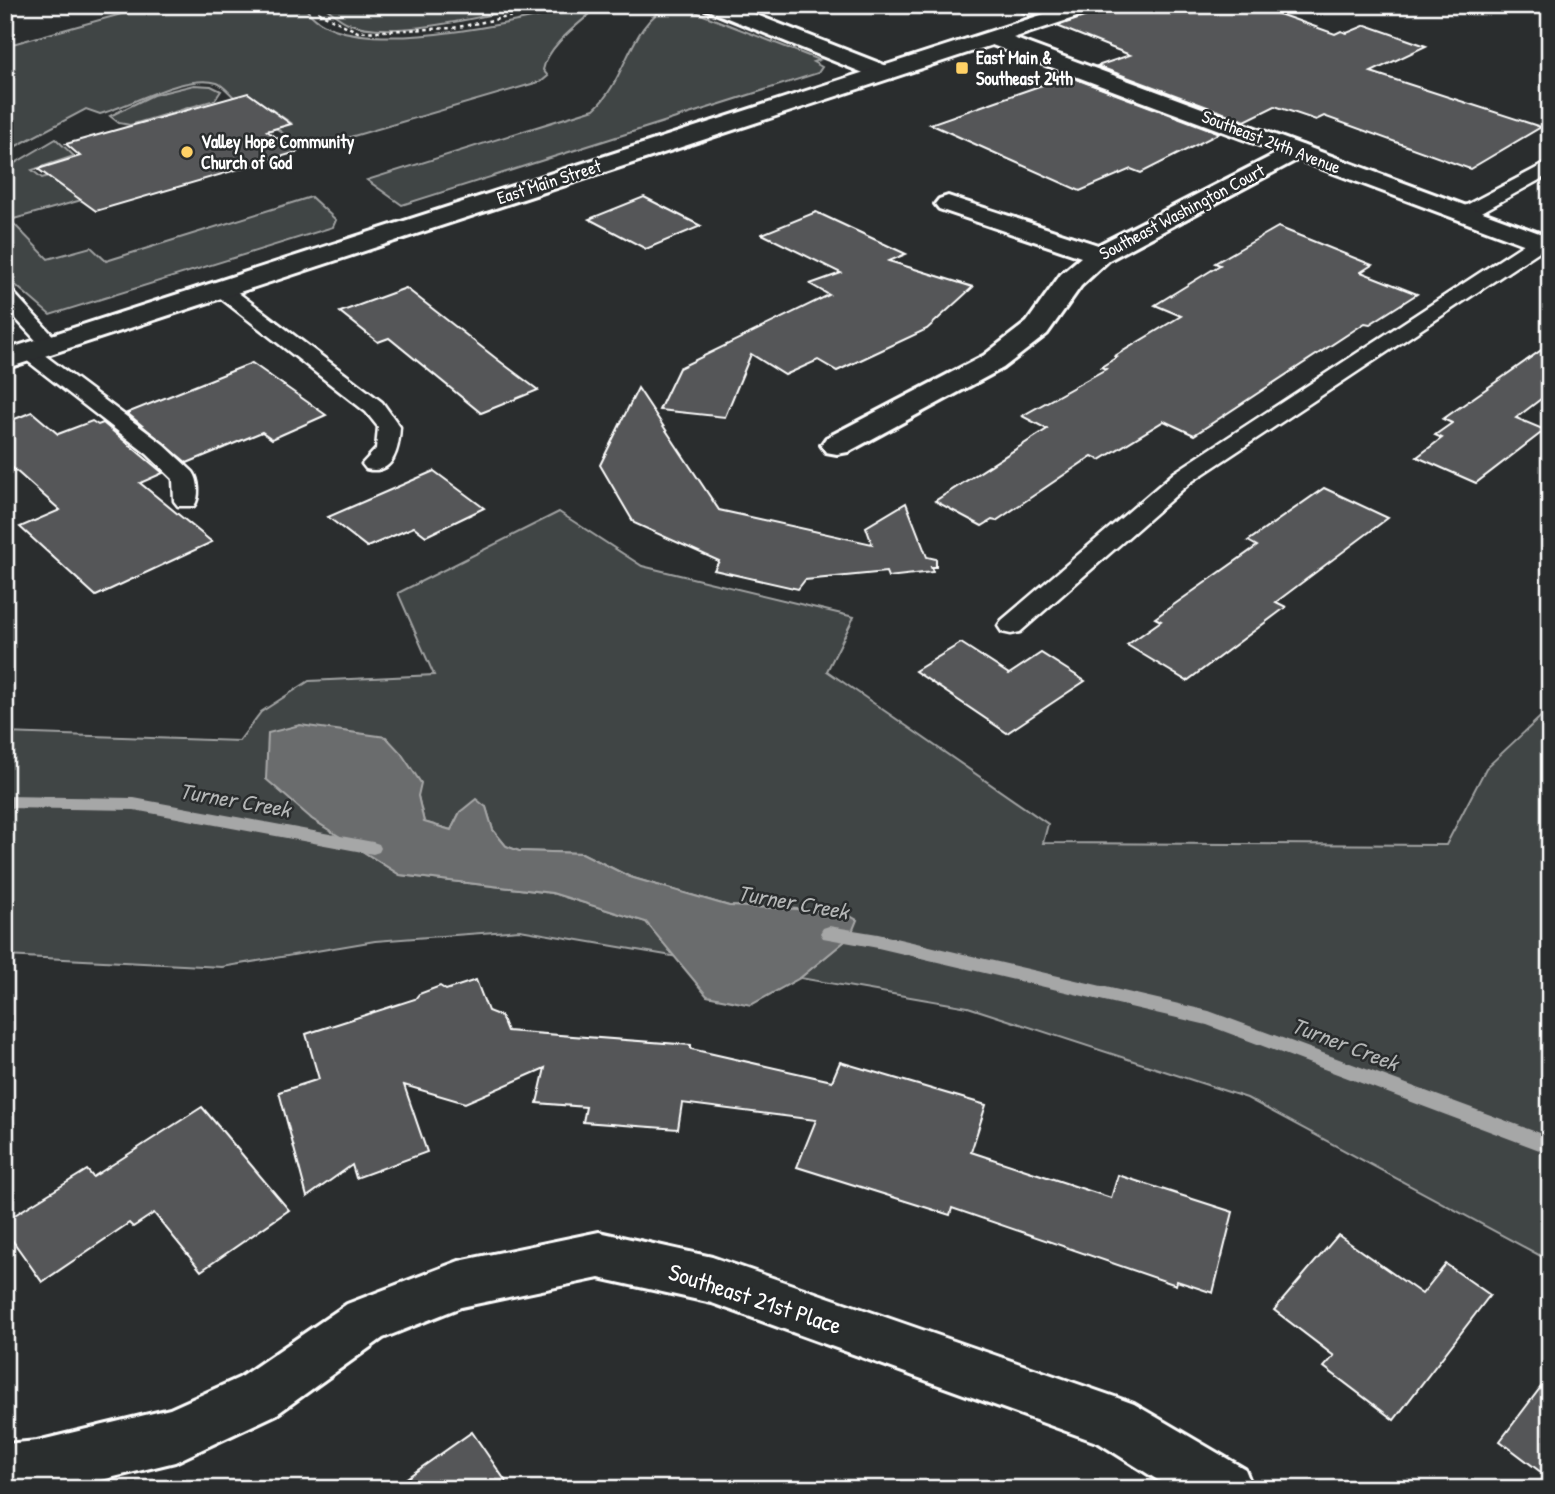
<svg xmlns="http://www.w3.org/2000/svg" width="1555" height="1494" font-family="'Patrick Hand',sans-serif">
<rect width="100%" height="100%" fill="#2a2d2e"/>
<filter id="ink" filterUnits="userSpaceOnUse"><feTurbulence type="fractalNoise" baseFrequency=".0143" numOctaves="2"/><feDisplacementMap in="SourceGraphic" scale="14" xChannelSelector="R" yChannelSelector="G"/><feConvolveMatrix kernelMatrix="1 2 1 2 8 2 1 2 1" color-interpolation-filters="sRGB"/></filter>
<g filter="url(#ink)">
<g fill="#414445" stroke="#a0a2a2" stroke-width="2">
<path d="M154,5H304C336,69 530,18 586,6L597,8C579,24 548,45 543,70L548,76L542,81L316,147L299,145L276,128L291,123L249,94L234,97C229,93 223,85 217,83C186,73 130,106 100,114L86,109L5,152V46Z"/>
<path d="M326,5H533C489,15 390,41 348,23C340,20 333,13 326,8Z"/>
<path d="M670,6L688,9L819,60L813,62L822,67L818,73L402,205L367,180L594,109C627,80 629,23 670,6Z"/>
<path d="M194,85L211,86L221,91L215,100L130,125L119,123L110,116L153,95Z"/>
<path d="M56,139L74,156L32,170L42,178L85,165L114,191L10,220L48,259L91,247L106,261L311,197L336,220L333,227L50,315L5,276V169Z"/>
<path d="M559,512L642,566L854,617L827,671L1048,824L1043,843L1446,845L1486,768L1550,708V1261L1247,1098L968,1007L800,978L850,937L841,911L729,906L630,877L582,853L519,851L506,846L493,830L486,807L460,812L451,830L424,822L418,796L312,819L400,875L552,893L646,922L678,957L520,930L375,941L222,967L5,956V733L239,741L261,712L309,681L434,675L398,593Z"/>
</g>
<path fill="#6a6c6d" stroke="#a6a7a7" stroke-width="2" d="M300,725L386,737L401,753L421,783L418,796L424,822L451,830L460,812L476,799L486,807L493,830L506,846L519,851L582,853L630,877L729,906L841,911L857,920L850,937L800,978L751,1005L707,996L646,922L552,893L400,875L312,819L266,779L268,733Z"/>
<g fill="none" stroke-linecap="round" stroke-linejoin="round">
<g fill="#a6a7a7" fill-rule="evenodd">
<path d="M5,796L134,798L373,842L379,844L381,848L379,852L373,854L134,810L5,808Z"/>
<path d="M829,926L878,934L1209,1011L1550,1137V1154L1207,1025L878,948L823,938L820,933L823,928Z"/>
</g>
</g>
<g fill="#555758" stroke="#fff" stroke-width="2">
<path d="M1011,5H1063L1030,16L1010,8Z"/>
<path d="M1106,5H1254L1335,34L1341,31L1347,33L1366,25L1426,46L1371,72L1541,127L1470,169L1324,116L1316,120L1275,106L1245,121L1097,66L1130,55L1057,26L1102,11Z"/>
<path d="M1068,76L1220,133L1141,173L1131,169L1080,191L930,124Z"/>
<path d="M248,93L291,124L267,131L297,152L96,211L38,169L80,156L66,144Z"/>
<path d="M644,197L701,226L646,249L589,219Z"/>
<path d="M816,212L906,254L889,261L973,287L927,329L837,371L818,360L785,375L751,354L725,417L659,410L679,368L829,295L810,284L841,273L762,234Z"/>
<path d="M1278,227L1372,265L1361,272L1417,294L1370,324L1365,323L1194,435L1164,421L1100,460L1092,456L996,521L992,520L982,526L935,501L1047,429L1022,416L1106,369L1101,367L1117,357L1115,356L1181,316L1155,305L1220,265L1215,263Z"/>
<path d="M406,288L502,363L538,390L481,413L389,338L378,342L340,312Z"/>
<path d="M1550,344V392L1516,418L1545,430L1476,483L1417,457L1442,438L1435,435L1452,423L1443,419Z"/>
<path d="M252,363L326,415L272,439L262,432L187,463L127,413Z"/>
<path d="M638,388L719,510L872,544L866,527L906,503L927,557L936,559V567H931L933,572L888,577L886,572L805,580L798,589L714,570L719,561L634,523L600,465Z"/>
<path d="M32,412L58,434L92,421L98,425L103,423L163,473L140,483L212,542L96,596L20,527L60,510L5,461V423Z"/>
<path d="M434,471L484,508L426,536L414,527L367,547L328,517Z"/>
<path d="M1324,488L1388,518L1276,602L1286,607L1187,681L1127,645L1161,621L1155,618L1257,546L1248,541Z"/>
<path d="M961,643L1009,674L1041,653L1085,681L1007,733L915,671Z"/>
<path d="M476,980L488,1011L501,1016L507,1031L691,1045V1049L832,1081L840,1062L986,1105L971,1152L1111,1198L1118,1175L1233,1212L1213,1293L1177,1281L1176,1285L952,1208L950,1215L797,1167L816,1120L682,1103L678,1129L583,1122L586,1107L537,1103L545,1068L465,1103L404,1085L427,1152L356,1178L352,1165L307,1197L279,1092L319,1079L306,1034L415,999L419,994L440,986L446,990Z"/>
<path d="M202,1107L289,1210L201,1271L154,1213L133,1227L129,1223L42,1282L5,1230V1221L87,1170L93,1177Z"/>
<path d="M1338,1235L1422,1294L1446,1264L1490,1295L1394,1420L1324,1367L1334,1356L1274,1310Z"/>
<path d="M1550,1375V1479L1500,1441Z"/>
<path d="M472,1432L511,1489H391Z"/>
</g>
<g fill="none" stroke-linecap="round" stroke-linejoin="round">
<g stroke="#fff" stroke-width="5">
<g id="lane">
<path d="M1550,161V174L1471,218L1464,220L1455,214L1457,210Z"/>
<path d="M1540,236L1547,238L1550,242L1547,246L1191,482L1020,632L1011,634L1002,632L998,626L1002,620L1175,472L1533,238Z"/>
<path d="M221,283L228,285L382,402L400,427C399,448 394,476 366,469L362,464L376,449L378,427L366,412L214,293L211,289L214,285Z"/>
<path d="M5,289L12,291L58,341L62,345L58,349H44L5,307Z"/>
<path d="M28,346L35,348L163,444L193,472C199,480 200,498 194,506H178L174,501L173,479L147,454L21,356L17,352L21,348Z"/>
</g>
</g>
<g stroke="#fff" stroke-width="6">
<g id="street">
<path d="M702,5H731L892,68L895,73L892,78H876L705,9Z"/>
<path d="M1295,144L1304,146L1307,151L1304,156L1109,260L1081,286L1047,334L1003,368L848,452L837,454L826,452L821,445L826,438L983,356L1027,322L1061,274L1081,257L939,209L935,204L939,199L948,196L957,199L1098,245Z"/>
<path d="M599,1232L712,1257L1115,1397L1134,1404L1245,1469L1253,1489H1172L1099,1443L712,1303L599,1278L461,1307L383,1338L277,1414L175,1462L65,1489H5V1444L37,1441L170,1409L239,1378L347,1304L459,1261Z"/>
</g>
</g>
<g stroke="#fff" stroke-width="6">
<path id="secondary" d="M1072,5H1104L1101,9L1013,38L1550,237V254L992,45L5,369V350Z"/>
</g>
<path stroke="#fff" stroke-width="2.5" stroke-dasharray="3.5 3.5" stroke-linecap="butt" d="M318,5V12L358,32L453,28L568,5"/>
<use href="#lane" fill="#2a2d2e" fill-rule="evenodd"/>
<use href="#street" fill="#2a2d2e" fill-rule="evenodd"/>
<use href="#secondary" fill="#2a2d2e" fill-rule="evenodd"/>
</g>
</g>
<g fill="#ffd166" stroke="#2a2d2e" stroke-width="2.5">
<rect x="955" y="61" width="14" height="14" rx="3.5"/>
<circle cx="187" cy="152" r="7"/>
</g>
<g text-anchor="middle" stroke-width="5" stroke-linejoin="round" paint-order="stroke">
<g font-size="18" font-weight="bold" fill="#fff" stroke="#2a2d2e" text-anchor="start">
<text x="976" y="64">East Main &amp;<tspan x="976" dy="21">Southeast 24th</tspan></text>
<text x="201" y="148">Valley Hope Community<tspan x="201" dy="21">Church of God</tspan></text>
</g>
<g font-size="18" fill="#fff" stroke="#2a2d2e">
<text transform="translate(1271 142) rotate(21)" y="6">Southeast 24th Avenue</text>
<text transform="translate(549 182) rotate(-18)" y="6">East Main Street</text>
<text transform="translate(1182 212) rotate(-28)" y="6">Southeast Washington Court</text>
</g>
<g font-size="23" font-style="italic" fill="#b4b6b6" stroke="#2a2d2e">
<text transform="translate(235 800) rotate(10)" y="8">Turner Creek</text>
<text transform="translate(793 902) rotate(10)" y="8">Turner Creek</text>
<text transform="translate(1345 1044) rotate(21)" y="8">Turner Creek</text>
</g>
<g font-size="24" fill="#fff" stroke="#2a2d2e">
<text transform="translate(755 1299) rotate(18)" y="8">Southeast 21st Place</text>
</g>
</g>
<rect width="1555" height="1494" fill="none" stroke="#2a2d2e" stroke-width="28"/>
<rect x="14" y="14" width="1527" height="1466" fill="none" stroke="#fff" stroke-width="2.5" filter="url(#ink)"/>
</svg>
